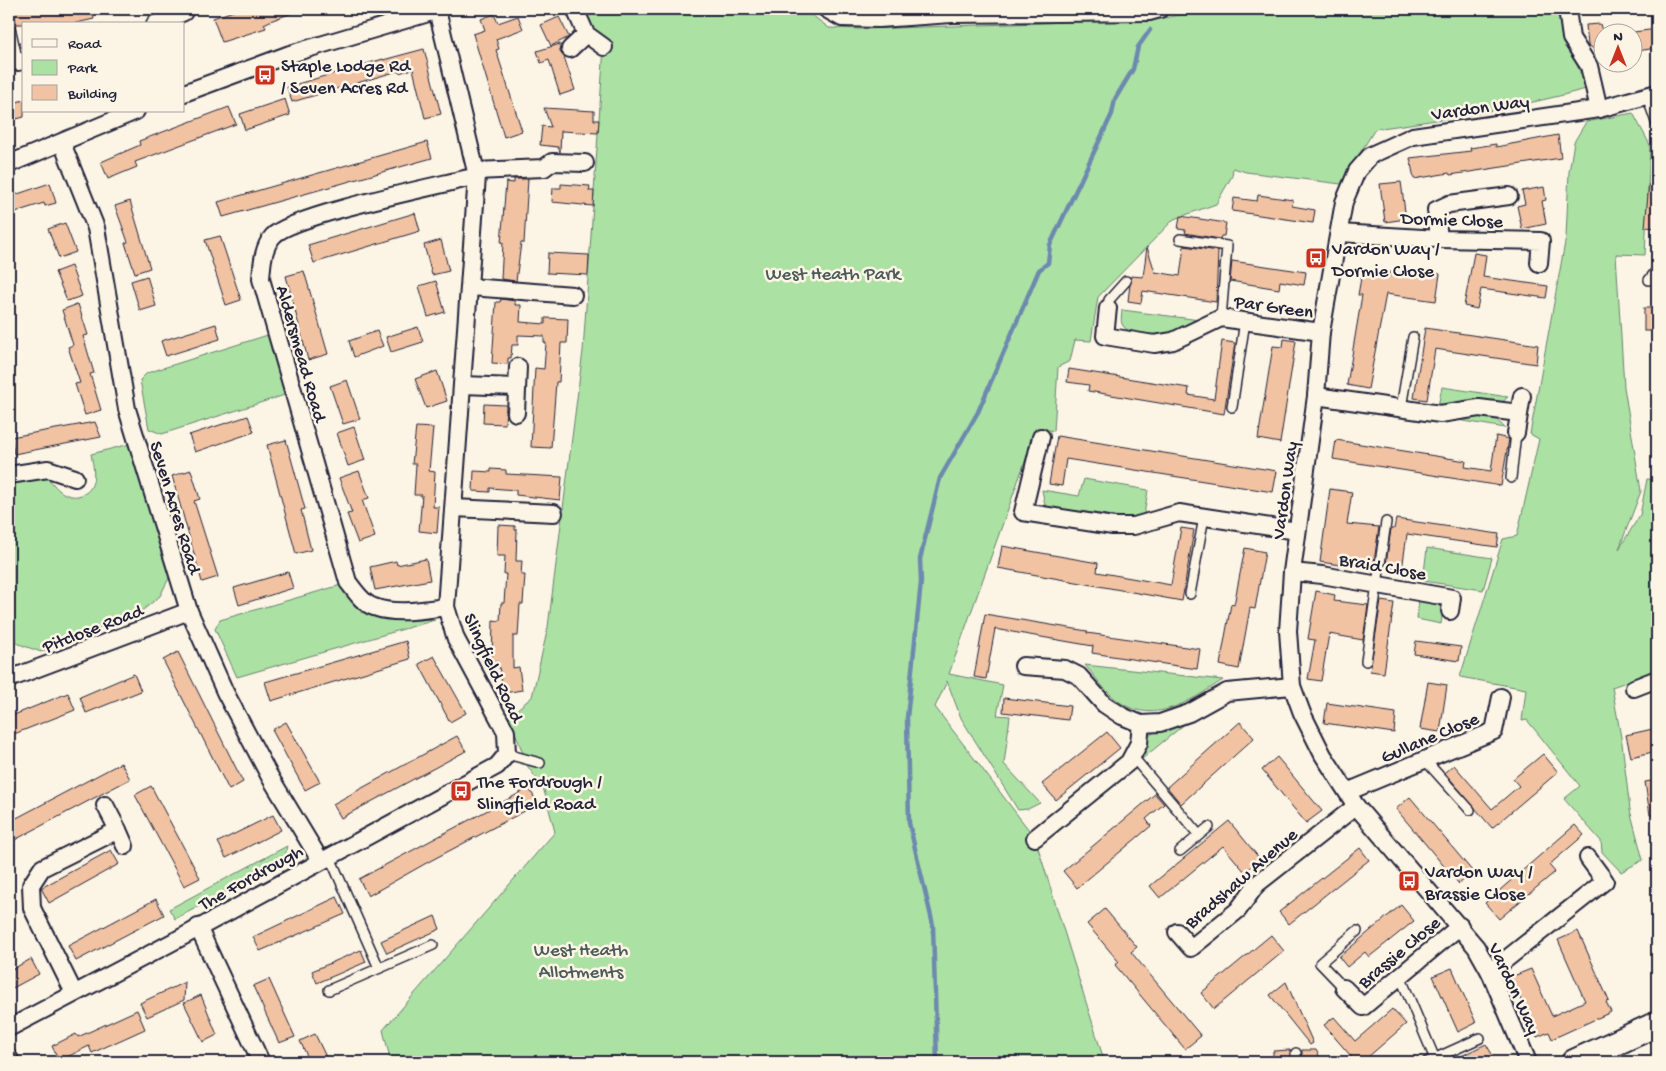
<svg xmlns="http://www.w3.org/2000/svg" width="1666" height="1071" font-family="'Gochi Hand',sans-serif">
<rect width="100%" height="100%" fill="#fcf5e5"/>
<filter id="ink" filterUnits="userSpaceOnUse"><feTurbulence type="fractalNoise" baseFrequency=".02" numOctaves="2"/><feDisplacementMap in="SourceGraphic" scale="10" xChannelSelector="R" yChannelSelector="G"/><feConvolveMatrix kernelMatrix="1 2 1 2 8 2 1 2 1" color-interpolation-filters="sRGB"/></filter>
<g filter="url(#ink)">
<g fill="#ace1a4" stroke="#678270">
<path d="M582,9H804L829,28L864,29L1158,19L1213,9H1562L1567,36L1586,89C1517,108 1446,119 1375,129L1341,184L1246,172L1233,168L1232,176L1216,204L1174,219L1098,297L1091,341L1075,340L1070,361L1058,367L1054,431L1037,428L949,674L1003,685L997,715L1010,716L1004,764L1040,803L1028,809L1018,810L961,718L947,681L935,707L1035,838L1104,1060L1071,1062H391L383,1030L555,832L543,787L528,767L509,716L532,697L548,627L583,351L604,47L609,40L591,31Z"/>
<path d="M1633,113L1650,145L1645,255L1616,254L1624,387L1641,491L1619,549L1640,515L1647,479L1657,480V671L1612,687L1622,743L1630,810L1643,860L1621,872L1602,852L1601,841L1564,799L1580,786L1527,720L1522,721L1526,689L1460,677L1503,539L1517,536L1539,439L1530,434L1566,237L1569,172L1574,142L1586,122Z"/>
<path d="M1122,310L1200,320C1192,324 1184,330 1175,333C1167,336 1131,334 1125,328C1119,323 1122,316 1122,310Z"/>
<path d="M271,334L288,394L162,434L149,429L140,380L147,373Z"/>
<path d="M1442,387L1508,397L1499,405L1437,411Z"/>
<path d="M1482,416L1495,418L1505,428L1458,420Z"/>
<path d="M130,444L170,576L160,596L143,610L41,652L16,643L9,615V479L40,473C49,478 53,485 60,491C65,495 72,497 78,496C99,491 94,470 91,454Z"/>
<path d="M1084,479L1148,490L1144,515C1123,520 1106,514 1085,512C1070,510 1058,512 1045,505L1042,490L1079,496Z"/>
<path d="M1427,548L1492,558L1483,590L1423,581Z"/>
<path d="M341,585L389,616L435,620L237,677L215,629L220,620Z"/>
<path d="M1419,598C1438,602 1445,603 1441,624L1417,619Z"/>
<path d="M1085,665L1223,680C1189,702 1148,730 1111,695C1101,686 1094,675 1085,665Z"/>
<path d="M1179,722L1186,723L1142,759C1135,737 1163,726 1179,722Z"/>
<path d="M287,846L285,857L279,864L175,919L169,909Z"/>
</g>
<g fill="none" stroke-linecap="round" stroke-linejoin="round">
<path stroke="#6d8aae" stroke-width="4.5" d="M937,1062L933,925L909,823L907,718L921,582L920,559L940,478L978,412L1039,270L1048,263L1050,245L1112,114L1115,99L1133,69L1138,47L1150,30"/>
</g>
<g fill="#f2c3a2" stroke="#22223b">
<path d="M26,9H92L94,19L72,24H16L14,11Z"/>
<path d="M239,9H300V10L270,21L264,24L266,28L222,42L213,18Z"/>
<path d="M494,14L498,23L518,16L523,29L496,39L499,49L496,50L522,131L504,137L473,34L485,30L481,19Z"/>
<path d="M559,17L569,37L551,46L541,25Z"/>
<path d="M1600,24L1604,37V56L1588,45L1586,25Z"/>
<path d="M1657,29V48L1637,51L1634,32Z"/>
<path d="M560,44V52L564,57L575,90L560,95L549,60L541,63L537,51Z"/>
<path d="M424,49L441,114L425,118L413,69L399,73L398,71L292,102L287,87L383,59V60Z"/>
<path d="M285,99L290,115L245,130L240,114Z"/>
<path d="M24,100V117L9,121V104Z"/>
<path d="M229,107L236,124L135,162L137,167L108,179L101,162L140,145L139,141Z"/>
<path d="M544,108L594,111V120H599L598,133L561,131L560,152L558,147L540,145L542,126L551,127Z"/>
<path d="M1558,135L1561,158L1450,175L1449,173L1414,179L1410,158L1471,151L1470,148L1496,144V147Z"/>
<path d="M427,142L432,158L223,217L218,202Z"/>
<path d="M514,179H528L524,243H521L516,281L501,279L503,243H501L506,182L514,183Z"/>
<path d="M1401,182L1406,219L1385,222L1380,184Z"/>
<path d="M50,183L56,203L45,206L44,203L9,214V197Z"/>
<path d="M561,184L590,186L589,191H594L593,206L552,202L553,188H561Z"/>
<path d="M1649,184L1657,185V228L1645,227Z"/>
<path d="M1544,187L1546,200L1542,201L1546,224L1522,229L1517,206L1525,204L1522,191Z"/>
<path d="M1258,195L1293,200L1292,206L1315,210L1313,223L1232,211L1234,198L1257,201Z"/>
<path d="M130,201L150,268L135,273L125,243L128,242L115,206Z"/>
<path d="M415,213L420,231L314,263L308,245Z"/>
<path d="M1180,216L1226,223L1224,236H1221L1220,239L1185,233L1186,230L1178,229Z"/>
<path d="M65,223L76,252L59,258L48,229Z"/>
<path d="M220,236L241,300L226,305L205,240Z"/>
<path d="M441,240L449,271L432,275L424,245Z"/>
<path d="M1184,246L1218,251L1216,302L1143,291L1141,303L1128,301L1131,276L1143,277L1147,247L1155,272L1180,276Z"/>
<path d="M548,253L589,255L588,275L547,273Z"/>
<path d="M1474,253L1486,255L1483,277L1548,286L1546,298L1481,289L1477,309L1464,306Z"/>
<path d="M1232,261L1306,272L1304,285L1280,281L1279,289L1230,281Z"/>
<path d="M71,266L82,296L67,301L55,272Z"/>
<path d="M1414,270L1440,274L1436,301L1386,294L1368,389L1347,385L1362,295H1358L1362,272L1389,277L1390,272L1413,276Z"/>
<path d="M304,271L328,354L308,360L286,276Z"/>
<path d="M147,276L156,306L140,311L131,281Z"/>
<path d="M436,281L445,312L428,317L419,286Z"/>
<path d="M501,299L515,301V305H521L520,322L545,324V318L568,319L567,343H561L559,382H556L551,448L531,447L535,368L544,369L546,343L544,342V336L518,335V345H512L511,358H508V364L492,363L496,302H500Z"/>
<path d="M78,304L88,335L83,336L94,373L90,374L101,410L85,415L75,384L80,383L68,347L73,345L62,310Z"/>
<rect x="1644" y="308" width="13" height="23"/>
<path d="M216,324L220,339L166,356L161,341Z"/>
<path d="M418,327L423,342L391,352L386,337Z"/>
<path d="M1425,328L1538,345L1536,364L1435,349L1427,400L1414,398Z"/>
<path d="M377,331L383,346L354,357L349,341Z"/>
<path d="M1284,339L1296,341L1280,443L1258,439L1273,346L1283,347Z"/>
<path d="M1222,341L1235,343L1224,414L1088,391L1089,385L1067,382L1069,369L1189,388L1188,395L1214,399Z"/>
<path d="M437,371L447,401L426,408L415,379Z"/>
<path d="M347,380L360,419L343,424L330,386Z"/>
<path d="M484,404L506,405L505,424L483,423Z"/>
<path d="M248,416L254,432L195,452L189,435Z"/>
<path d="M95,422L101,437L14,454L11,437Z"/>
<path d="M354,427L365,460L348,466L337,433Z"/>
<path d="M416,427L433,428L429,471L435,472L433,507H439L437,533L419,531L422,495H414L416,464H412Z"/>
<path d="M1057,436L1277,471L1273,492L1066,459L1062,486L1049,484Z"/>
<path d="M1496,436L1509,439L1501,486L1333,459L1336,440L1466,461L1465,467L1491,471Z"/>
<path d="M286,440L305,509L301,510L311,550L296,554L267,445Z"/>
<path d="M491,469L506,470V474L562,477L560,500L516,495V490L490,488V492L473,491L474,471L491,472Z"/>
<path d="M191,470L200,499L194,501L218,577L202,582L172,476Z"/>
<path d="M359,471L369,498L362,500L375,537L358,543L347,514L352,513L339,478Z"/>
<path d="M1330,489L1352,492L1347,524L1379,527L1374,562L1342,558L1341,565L1320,562Z"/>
<path d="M1396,519L1499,534L1497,547L1407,534L1402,570L1389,568V564H1386L1391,529H1394Z"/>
<path d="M498,525L515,526V530H517L516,561H522L521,575H525L523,604H520L518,636H513V668L519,667L522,690L504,693L498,662H492L493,620L500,621L501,603H504L506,574H504L505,556H497Z"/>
<path d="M1181,528L1194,530L1182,601L998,568L1002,546L1098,563L1097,572L1171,585Z"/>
<path d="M1245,548L1265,552L1255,609L1250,608L1239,669L1220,665L1231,604L1234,605Z"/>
<path d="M426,559L430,580L375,590L370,567L396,561L397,565Z"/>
<path d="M288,572L293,588L239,605L234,588Z"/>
<path d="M1316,591L1335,595L1334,601L1368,605L1363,640L1329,634L1321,681L1308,679L1315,640L1308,639Z"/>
<path d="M1381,601L1394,603L1384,673L1370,671Z"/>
<path d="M985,614L1087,631V633L1200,649L1197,669L1092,653L1093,646L995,629L986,679L974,677Z"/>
<path d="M406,641L410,659L271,701L265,682Z"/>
<path d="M1416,641L1461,647L1459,661L1414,654Z"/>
<path d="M178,652L243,782L229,790L163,660Z"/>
<path d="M434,656L466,713L450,722L419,664Z"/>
<path d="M134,674L141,691L86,713L80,697Z"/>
<path d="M1428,682L1447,685L1440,732L1420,729Z"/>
<path d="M68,693L75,710L9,736V717Z"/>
<path d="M1004,698L1070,706L1068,720L1003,712Z"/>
<path d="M1327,703L1396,713L1394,733L1324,723Z"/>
<path d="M286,722L320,782L305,790L272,730Z"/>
<path d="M1240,722L1254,738L1181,804L1167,787Z"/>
<path d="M1657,728V751L1631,757L1626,735Z"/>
<path d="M1107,732L1120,748L1056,800L1042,784Z"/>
<path d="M457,736L466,751L341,818L333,804Z"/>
<path d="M1543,754L1558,772L1492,828L1445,773L1454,765L1492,809L1519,786L1513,779Z"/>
<path d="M1277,757L1322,811L1306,823L1262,770Z"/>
<path d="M121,763L130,779L9,843V822Z"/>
<path d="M1657,780V815H1650L1645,782Z"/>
<path d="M151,786L200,878L184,886L135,795Z"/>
<path d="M529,788L538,804L430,861L368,896L359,879Z"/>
<path d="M1155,794L1164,804L1146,819L1151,826L1077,888L1063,871Z"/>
<path d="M1410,797L1473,872L1459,884L1396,809Z"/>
<path d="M273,815L281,830L226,858L218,842Z"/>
<path d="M1229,821L1260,859L1245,872L1223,846L1160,898L1150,886Z"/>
<path d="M1575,825L1584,835L1549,865L1555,872L1499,919L1485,903Z"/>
<path d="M1360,848L1369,860L1289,924L1279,912Z"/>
<path d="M111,850L119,864L49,903L41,888Z"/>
<path d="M337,897L345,914L260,951L253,937Z"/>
<path d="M156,899L164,915L76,961L68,946Z"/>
<path d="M1401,905L1414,921L1369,957L1365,952L1347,967L1339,957Z"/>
<path d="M1105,909L1137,947L1131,952L1201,1036L1185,1049L1115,965L1119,962L1087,924Z"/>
<path d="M435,916L440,929L387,953L381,941Z"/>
<path d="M1578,931L1609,1001L1606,1002L1611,1012L1552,1039L1549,1032L1537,1037L1511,977L1531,969L1552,1016L1585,1001L1558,940Z"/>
<path d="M1271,935L1284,951L1214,1009L1201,993Z"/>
<path d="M361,950L366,962L317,983L312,971Z"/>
<path d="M31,959L39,974L9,990V971Z"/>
<path d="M1452,968L1476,1023L1458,1032L1433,976Z"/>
<path d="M269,979L295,1037L279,1043L253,986Z"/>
<path d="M185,982L184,1000L147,1017L140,1003Z"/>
<path d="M1286,982L1313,1043L1310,1045L1270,995Z"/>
<path d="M201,995L217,1035L203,1042L184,1003Z"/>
<path d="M1392,1009L1406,1024L1368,1057L1372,1062H1356L1324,1025L1334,1017L1355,1041Z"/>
<path d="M137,1010L145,1029L92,1053L89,1046L59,1061L52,1046L76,1034L78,1037Z"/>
<path d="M315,1034L327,1059L319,1062H310L300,1041Z"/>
<path d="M1486,1044L1493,1056L1481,1062H1449Z"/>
<path d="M1290,1050V1062H1273V1051Z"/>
<path d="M1302,1050H1316L1322,1062H1302Z"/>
</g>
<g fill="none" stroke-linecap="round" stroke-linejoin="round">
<g stroke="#22223b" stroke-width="12">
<g id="lane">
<path d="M9,23L18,62"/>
<path d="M1647,96L1657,125"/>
<path d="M1180,239L1227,246L1221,318"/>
<path d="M1649,280L1657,270"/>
<path d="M1108,308L1109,300L1126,281"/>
<path d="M1232,407L1245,321"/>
<path d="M1401,408L1413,337"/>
<path d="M1511,478L1516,433"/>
<path d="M1190,594L1204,517"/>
<path d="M1366,661L1386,522"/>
<path d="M507,754L540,763"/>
<path d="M1132,756L1199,835"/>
<path d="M1425,760L1470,810"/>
<path d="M1180,851L1209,827"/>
<path d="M329,855L379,968"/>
<path d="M1400,976L1435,1059"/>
<path d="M1344,988L1320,963L1357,931"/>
<path d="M329,990L433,945"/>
<path d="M1296,1053V1062"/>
<path d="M1427,1062L1480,1038"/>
</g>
</g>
<g stroke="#22223b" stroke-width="20">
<g id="street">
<path d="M575,9L586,34"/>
<path d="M826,9L842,18L879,19L952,14L1149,12L1160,9"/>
<path d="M1567,9L1571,38L1589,66L1599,109"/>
<path d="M155,24L184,12"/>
<path d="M570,49L586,34L604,47"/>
<path d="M18,62L24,61"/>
<path d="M184,93L290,54L442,9"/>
<path d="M62,143L96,228L127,409L189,611L225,692L270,777L320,860"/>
<path d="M9,164L136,111"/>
<path d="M476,171L544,168L552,162L585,163"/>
<path d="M1339,233L1439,239L1541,241L1539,263"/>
<path d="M1439,239L1436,210L1449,204L1509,196"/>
<path d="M470,287L573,295"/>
<path d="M1108,308L1105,336L1154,344L1173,341L1221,318L1321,332"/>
<path d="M463,385L516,387"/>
<path d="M1316,396L1440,414L1479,408L1519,413"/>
<path d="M516,413L518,367"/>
<path d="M1516,433L1522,396"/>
<path d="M1041,437L1023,512L1113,526H1134L1179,513L1297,531"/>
<path d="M9,475L48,469L75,478"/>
<path d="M454,508L554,513"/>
<path d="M1292,572L1322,575L1452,598L1450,611"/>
<path d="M446,607C423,610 396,615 374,607C363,604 355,591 348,582L261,279C262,264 263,247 273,236C292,215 442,185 477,176"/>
<path d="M1023,666L1065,669L1079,676L1104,704L1122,716L1141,724L1139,743L1129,762L1035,838"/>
<path d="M9,679L189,611"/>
<path d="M1634,688L1657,679"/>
<path d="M1141,724L1160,723L1189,713L1227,692L1292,686"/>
<path d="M1347,792L1494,731L1501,697"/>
<path d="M105,805L118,830"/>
<path d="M198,927L261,1062"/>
<path d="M1177,932L1191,948L1238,910L1257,884L1356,806"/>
<path d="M1490,972L1605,881L1588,858"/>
<path d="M1344,988L1363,1007L1460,926"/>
<path d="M74,993L32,908L31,885L42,868L118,830L125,846"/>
<path d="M9,1028L184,936L497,766L507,754L506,732L456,639L446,607L477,176L437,10"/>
<path d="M9,1058L11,1062"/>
<path d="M1528,1062L1490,972L1476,947L1356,806L1323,755L1302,713L1292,686L1288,631L1292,572L1316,396L1321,332L1344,202L1357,171L1371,155L1413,136L1599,109L1657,93"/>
</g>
</g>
<g stroke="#22223b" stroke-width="28">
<path id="secondary" d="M1574,1062L1657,1024"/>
</g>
<use href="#lane" stroke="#fcf5e5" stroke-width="9"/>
<use href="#street" stroke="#fcf5e5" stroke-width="16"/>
<use href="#secondary" stroke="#fcf5e5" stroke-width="24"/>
</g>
</g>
<defs>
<g id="bus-square" transform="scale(1.125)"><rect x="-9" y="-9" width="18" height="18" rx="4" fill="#c8321e" stroke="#fcf5e5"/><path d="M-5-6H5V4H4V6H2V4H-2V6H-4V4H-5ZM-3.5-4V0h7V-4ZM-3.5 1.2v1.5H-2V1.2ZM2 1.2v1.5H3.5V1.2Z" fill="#fff"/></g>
</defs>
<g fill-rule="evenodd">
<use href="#bus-square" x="265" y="75"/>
<use href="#bus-square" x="1316" y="258"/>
<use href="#bus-square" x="461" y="791"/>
<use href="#bus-square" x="1409" y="881"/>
</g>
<g text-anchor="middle" stroke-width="5" stroke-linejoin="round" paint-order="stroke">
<g font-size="19" fill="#22223b" stroke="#fcf5e5" text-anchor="start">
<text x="281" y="71">Staple Lodge Rd<tspan x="281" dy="22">/ Seven Acres Rd</tspan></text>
<text x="1332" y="254">Vardon Way /<tspan x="1332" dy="22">Dormie Close</tspan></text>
<text x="477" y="787">The Fordrough /<tspan x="477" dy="22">Slingfield Road</tspan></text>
<text x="1425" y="877">Vardon Way /<tspan x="1425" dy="22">Brassie Close</tspan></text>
</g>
<g font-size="19" fill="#22223b" stroke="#fcf5e5">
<text transform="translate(1480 106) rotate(-8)" y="7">Vardon Way</text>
<text transform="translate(1452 218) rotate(2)" y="7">Dormie Close</text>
<text transform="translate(1274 305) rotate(8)" y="7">Par Green</text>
<text transform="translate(303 353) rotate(74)" y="7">Aldersmead Road</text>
<text transform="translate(1283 490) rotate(-82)" y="7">Vardon Way</text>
<text transform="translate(177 507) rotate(73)" y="7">Seven Acres Road</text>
<text transform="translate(1383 565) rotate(10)" y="7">Braid Close</text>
<text transform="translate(92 627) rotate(-21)" y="7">Pitclose Road</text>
<text transform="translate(495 667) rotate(65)" y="7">Slingfield Road</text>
<text transform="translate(1429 736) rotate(-23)" y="7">Gullane Close</text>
<text transform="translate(250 876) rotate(-29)" y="7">The Fordrough</text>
<text transform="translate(1240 877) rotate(-41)" y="7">Bradshaw Avenue</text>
<text transform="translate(1398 951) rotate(-40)" y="7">Brassie Close</text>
<text transform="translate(1516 988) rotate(65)" y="7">Vardon Way</text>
</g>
<g font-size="19" fill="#4b5b5a" stroke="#fcf5e5">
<text x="833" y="279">West Heath Park</text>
<text x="581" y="955">West Heath<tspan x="581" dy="22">Allotments</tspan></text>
</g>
</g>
<rect width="1666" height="1071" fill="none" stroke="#fcf5e5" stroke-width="30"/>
<rect x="15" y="15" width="1636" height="1041" fill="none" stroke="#22223b" stroke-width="2" filter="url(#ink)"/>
<rect x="22" y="22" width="162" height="90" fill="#fcf5e5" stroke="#a5a1a1"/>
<rect x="32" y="39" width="25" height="8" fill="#fcf5e5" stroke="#a5a1a1"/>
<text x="68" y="48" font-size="15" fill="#22223b">Road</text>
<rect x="32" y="60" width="25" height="15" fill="#ace1a4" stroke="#a5a1a1"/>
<text x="68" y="72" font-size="15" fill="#22223b">Park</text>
<rect x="32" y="85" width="25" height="15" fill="#f2c3a2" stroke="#a5a1a1"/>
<text x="68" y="98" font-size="15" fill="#22223b">Building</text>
<g transform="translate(1618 48)"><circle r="24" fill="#fcf5e5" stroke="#a5a1a1"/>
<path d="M0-4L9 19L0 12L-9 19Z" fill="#c8321e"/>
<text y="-8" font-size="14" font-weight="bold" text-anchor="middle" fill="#22223b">N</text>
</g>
</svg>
